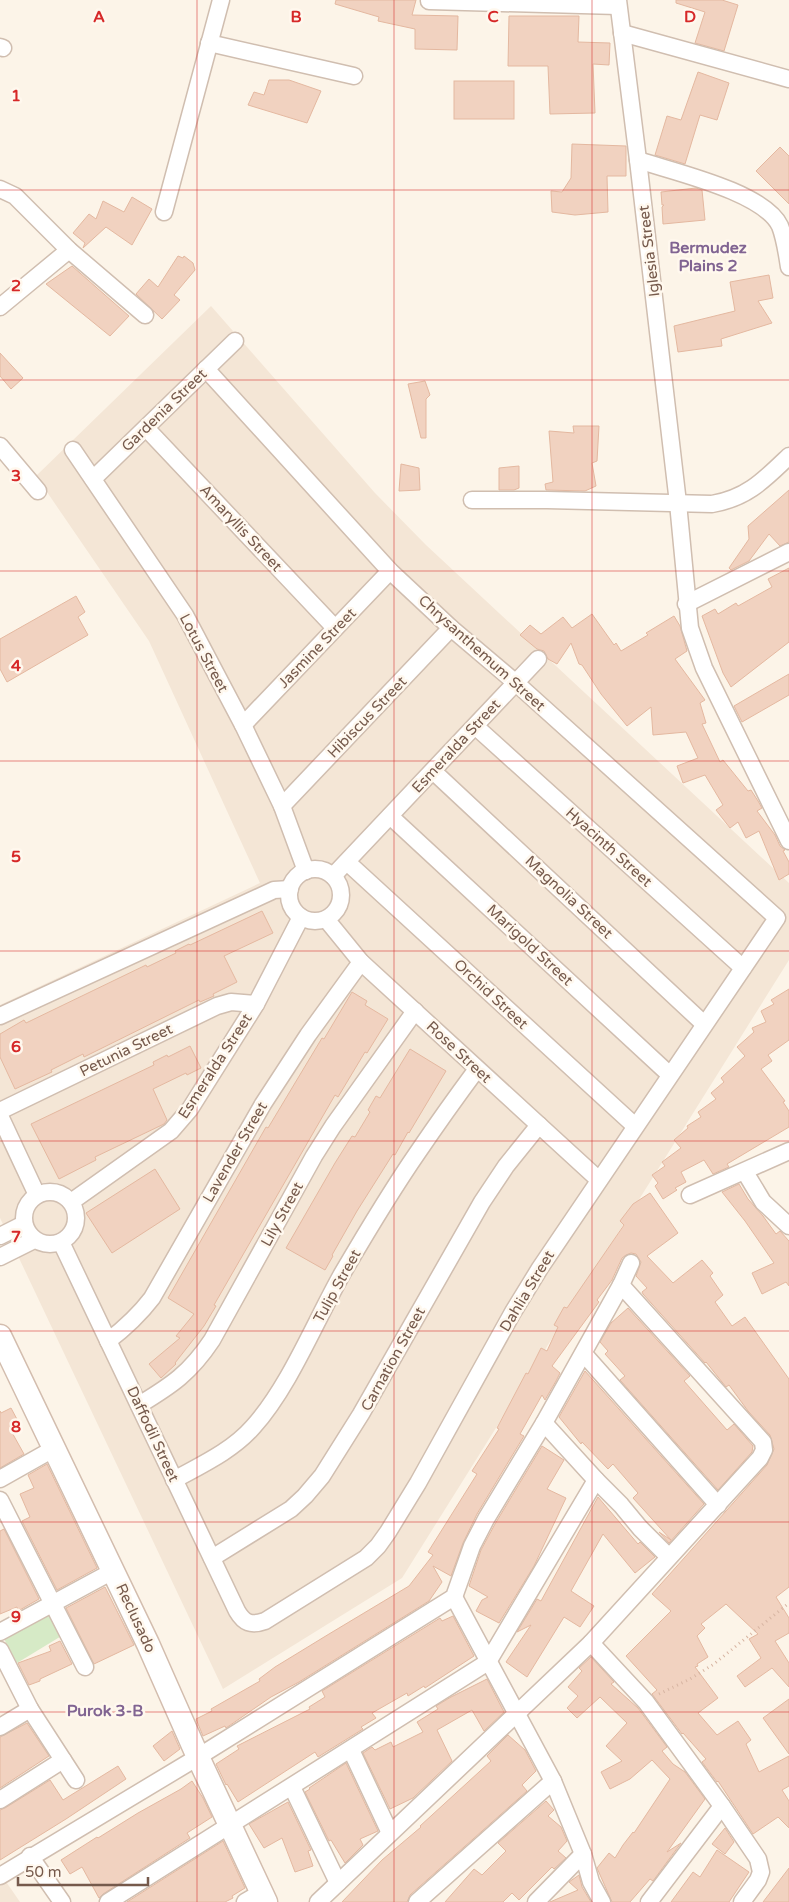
<svg xmlns="http://www.w3.org/2000/svg" width="789" height="1902" font-family="'Varela Round',sans-serif">
<rect width="100%" height="100%" fill="#fcf4e8"/>
<g fill="#f4e6d6">
<path d="M211,306L375,493L426,545L789,883V960L402,1578L223,1689L0,1218V1005L260,883L149,641L36,476Z"/>
<path d="M0,1873L20,1902H0Z"/>
</g>
<path fill="#d6eac6" d="M48,1608L63,1635L17,1663L2,1635Z"/>
<g fill="#f1d2c0" stroke="#e4b8a0">
<path d="M336,0H416L412,15L458,16L457,50L415,49V29L378,21L379,17L335,4Z"/>
<path d="M676,0H722L738,5L724,51L695,43L705,12L676,3Z"/>
<path d="M509,16H579L578,42L610,43L609,65L593,64L595,113L550,114L548,66H508Z"/>
<path d="M698,72L729,83L717,120L700,115L685,164L655,155L667,116L681,120Z"/>
<path d="M269,80H289L321,91L307,123L248,105L254,92L264,95Z"/>
<rect x="454" y="81" width="60" height="38"/>
<path d="M572,144L626,146V176H607L608,212L575,215L552,212L551,191L562,192L571,178Z"/>
<path d="M780,147L789,156V204L756,171Z"/>
<path d="M696,188L702,190L705,220L663,224L662,207L664,205H662L661,192Z"/>
<path d="M132,197L152,209L132,245L106,227L83,248L85,243L73,233L89,214L96,219L103,201L124,212Z"/>
<path d="M178,256L183,258L184,256L193,263L195,270L174,295L180,300L162,319L136,294L149,279L158,287Z"/>
<path d="M72,266L129,316L110,336L46,284Z"/>
<path d="M769,275L773,298L758,301L772,323L721,339L722,346L678,352L674,326L735,311L730,282Z"/>
<path d="M0,353L23,378L11,389L0,376Z"/>
<path d="M425,381L430,395L426,399V438H421L408,384Z"/>
<path d="M573,426H599L597,461L592,463L596,486L585,491L546,490L545,484L553,482L549,431L574,433Z"/>
<path d="M401,464L419,468L420,490L399,491Z"/>
<path d="M519,466V488L514,490H499V468Z"/>
<path d="M789,490V542L780,546L769,534L749,561L731,570L729,568L749,539L748,526Z"/>
<path d="M789,568V642L731,687L723,673L702,616L715,609L718,614L736,603L738,606L772,587L768,579Z"/>
<path d="M76,596L85,612L78,617L88,635L7,682L0,669V639Z"/>
<path d="M592,614L614,645L616,643L621,651L648,635L646,633L674,616L680,626L687,651L675,659L705,700L700,703L706,723L702,724L720,762L723,760L748,791L751,790L758,801L762,808L757,811L775,835L780,846L785,850L783,851L789,862V874L779,880L759,831L746,838L738,822L730,828L716,810L723,805L705,775L683,783L677,766L698,758L686,732L653,735L651,707L627,726L601,694L582,665L579,664L571,643L557,664L548,659L544,651L537,649L520,635L530,625L541,634L563,617L572,628Z"/>
<path d="M789,674V695L742,722L734,706Z"/>
<path d="M262,911L273,933L224,956L237,982L213,994L214,996L200,1002L199,1000L84,1057L83,1054L51,1070L52,1072L15,1089L0,1057V1034L24,1020L26,1023L146,965L147,967L176,953L175,951L189,944L190,945Z"/>
<path d="M789,989V1040L768,1055L772,1061L761,1069L785,1101L783,1102L789,1111V1127L727,1164L729,1167L713,1174L704,1160L681,1172L686,1182L675,1188L677,1190L663,1199L655,1186L658,1183L652,1175L665,1166L662,1162L681,1148L674,1140L688,1128L687,1126L701,1117L698,1112L716,1099L711,1093L724,1082L721,1078L745,1056L737,1047L754,1032L752,1028L766,1022L761,1011L774,1004L771,1000Z"/>
<path d="M352,992L367,1001L365,1005L388,1019L367,1053L365,1052L338,1097L335,1095L214,1305L216,1306L204,1326L175,1363L176,1364L161,1378L149,1364L180,1338L176,1336L194,1314L168,1298L266,1127L268,1128L322,1038L324,1039Z"/>
<path d="M190,1046L201,1068L187,1075L186,1073L153,1089L167,1120L164,1124L95,1157L96,1160L59,1179L31,1124L154,1065L153,1062L167,1055L168,1057Z"/>
<path d="M410,1049L446,1071L409,1133L408,1132L395,1155L393,1154L357,1211L332,1255L333,1256L325,1270L286,1248L335,1163L352,1136L355,1137L370,1112L368,1110L376,1096L380,1098Z"/>
<path d="M155,1169L180,1209L112,1253L86,1213Z"/>
<path d="M739,1184L748,1199L763,1216L776,1234L780,1231L789,1241V1286L786,1282L762,1294L752,1273L774,1263L745,1221L722,1192Z"/>
<path d="M650,1193L678,1233L647,1256L673,1283L702,1260L713,1273L710,1276L723,1295L715,1302L732,1326L745,1317L789,1379V1587L776,1597L789,1618V1633L775,1641L789,1663V1687L772,1668L745,1687L737,1676L761,1658L749,1639L758,1634L726,1604L701,1624L705,1628L697,1636L708,1657L697,1664L698,1666L695,1667L718,1698L698,1713L717,1735L738,1721L751,1740L746,1744L759,1772L789,1756V1786L782,1790L789,1801V1828L778,1817L753,1834L718,1781L717,1782L702,1762L706,1759L683,1733L682,1734L652,1694L657,1690L626,1656L671,1611L652,1594L767,1465L774,1449L770,1435L748,1411L729,1385L726,1387L706,1362L705,1363L643,1294L642,1292L647,1288L636,1276L641,1262L636,1254L631,1253L626,1255L622,1258L612,1280L597,1300L599,1302L552,1366L560,1373L556,1381L545,1400L542,1395L520,1434L524,1436L477,1514L463,1543L451,1576L433,1566L442,1582L429,1601L299,1682L271,1697L226,1728L225,1726L203,1736L196,1719L212,1711L211,1709L260,1681L259,1679L275,1667L329,1634L409,1586L433,1555L428,1552L477,1474L472,1471L499,1429L497,1428L526,1373L528,1374L541,1348L547,1351L558,1327L554,1325L564,1307L567,1308L624,1225L620,1221L633,1204Z"/>
<path d="M628,1308L690,1376L684,1381L727,1430L734,1424L753,1446L752,1452L718,1490L620,1380L625,1376L605,1354L608,1351L600,1342L611,1323Z"/>
<path d="M585,1371L704,1504L669,1543L659,1532L671,1540L633,1498L638,1493L613,1464L608,1469L582,1442L581,1444L559,1417Z"/>
<path d="M11,1408L19,1423L10,1429L24,1454L0,1468V1411L1,1413Z"/>
<path d="M542,1446L564,1460L547,1489L566,1498L534,1566L499,1623L476,1611L482,1600L488,1597L469,1586L481,1550L495,1524Z"/>
<path d="M47,1464L97,1568L57,1590L22,1521L30,1517L20,1494L34,1488L28,1475Z"/>
<path d="M598,1497L638,1544L640,1542L655,1557L635,1573L603,1534L571,1591L594,1606L580,1627L564,1617L527,1677L506,1662L531,1625L517,1632L537,1599L541,1601Z"/>
<path d="M4,1529L39,1599L18,1611L17,1607L0,1614V1531Z"/>
<path d="M105,1587L134,1645L94,1664L66,1608Z"/>
<path d="M453,1616L474,1656L425,1688L424,1686L408,1696L407,1693L372,1713L376,1718L361,1727L363,1729L318,1757L315,1752L238,1802L227,1784L226,1785L216,1764L239,1749L237,1746L310,1709L309,1707L325,1697L322,1691L440,1618L442,1621Z"/>
<path d="M60,1641L72,1664L40,1679V1681L29,1685L18,1663L51,1651L49,1646Z"/>
<path d="M591,1657L614,1682L611,1684L638,1708L667,1747L662,1751L673,1764L685,1772L705,1799L667,1852L681,1843L653,1881L650,1879L630,1902H612L597,1868L609,1853L615,1858L623,1845L633,1832L634,1833L670,1779L652,1760L630,1779L610,1789L601,1772L622,1761L606,1746L627,1723L600,1697L577,1718L567,1708L578,1696L568,1687L582,1671L579,1668Z"/>
<path d="M487,1679L504,1712L484,1731L472,1710L437,1730L452,1761L413,1798L390,1809L363,1753L372,1747L375,1750L391,1742L393,1747L423,1732L417,1722L438,1709L436,1706L451,1697Z"/>
<path d="M789,1699V1754L763,1718Z"/>
<path d="M27,1723L49,1756L0,1788V1737Z"/>
<path d="M172,1731L180,1749L164,1761L153,1746Z"/>
<path d="M508,1735L525,1750L536,1771L522,1785L527,1791L410,1895L407,1902H342L382,1860L421,1827L420,1826L491,1761L487,1756Z"/>
<path d="M346,1763L378,1831L360,1839L363,1845L345,1863L331,1840L329,1841L305,1792L310,1789L309,1788Z"/>
<path d="M118,1766L126,1779L66,1819L0,1860V1810L5,1808L50,1780L63,1800Z"/>
<path d="M192,1781L203,1798L212,1817L187,1833L190,1838L103,1894L99,1898L82,1867L70,1874L61,1860L97,1837L98,1838L138,1813L181,1789Z"/>
<path d="M546,1801L554,1810L548,1816L561,1827L567,1841L558,1851L566,1858L554,1869L552,1867L519,1900L512,1893L503,1902H445L474,1869L482,1875L506,1851L498,1843Z"/>
<path d="M288,1802L311,1850L308,1851L313,1866L295,1872L282,1838L264,1848L249,1824Z"/>
<path d="M725,1828L734,1842L725,1854L712,1844Z"/>
<path d="M223,1841L245,1888L232,1896L233,1898L225,1902H127Z"/>
<path d="M717,1850L749,1872L729,1902H671L693,1872L700,1877Z"/>
<path d="M789,1868V1902H763Z"/>
<path d="M579,1875L582,1887L591,1902H550L578,1890L569,1882Z"/>
</g>
<g fill="none" stroke-linecap="round" stroke-linejoin="round">
<g stroke="#d0beb0" stroke-width="19">
<g id="street">
<path d="M618,0L638,160L678,503L690,628L704,668L789,841"/>
<path d="M429,1L618,6"/>
<path d="M622,33L789,79"/>
<path d="M209,43L354,76"/>
<path d="M0,47L3,48"/>
<path d="M638,160C674,172 764,192 780,226C785,239 787,254 789,267"/>
<path d="M0,189L15,196L69,250L145,315"/>
<path d="M164,212L221,0"/>
<path d="M0,307L69,250"/>
<path d="M146,428L335,628"/>
<path d="M0,446L38,491"/>
<path d="M73,450L185,615L243,725L282,806L306,871"/>
<path d="M93,479L235,341"/>
<path d="M472,500H547L712,504C747,498 764,480 789,456"/>
<path d="M686,604L789,552"/>
<path d="M243,725L390,571"/>
<path d="M475,726L743,968"/>
<path d="M433,771L704,1024"/>
<path d="M282,806L451,628"/>
<path d="M390,816L670,1075"/>
<path d="M347,862L635,1126"/>
<circle cx="315" cy="895" r="26"/>
<path d="M333,876L538,659"/>
<path d="M326,919L361,962L599,1180"/>
<path d="M0,1016L274,890L290,889"/>
<path d="M0,1111L217,1006L231,1002L256,1004"/>
<path d="M0,1116L37,1195"/>
<path d="M745,1172L763,1202L789,1226"/>
<circle cx="50" cy="1218" r="26"/>
<path d="M690,1195L789,1151"/>
<path d="M71,1202L171,1131L190,1109L256,1004L301,917"/>
<path d="M0,1236L24,1224"/>
<path d="M61,1242L237,1611C244,1623 251,1626 265,1621L366,1558L378,1546L388,1532L418,1483L513,1312L540,1268L777,918L516,683L451,628L390,571L206,369"/>
<path d="M0,1257L34,1240"/>
<path d="M621,1285L631,1263"/>
<path d="M108,1341C125,1328 139,1315 152,1298L263,1104L308,1035L361,962"/>
<path d="M584,1354L718,1505"/>
<path d="M139,1405C172,1385 190,1373 212,1340L314,1156L333,1126L415,1011"/>
<path d="M0,1479L55,1448"/>
<path d="M174,1480C201,1465 232,1451 253,1427C289,1387 315,1322 342,1274C366,1233 391,1191 418,1152C437,1124 457,1096 477,1069"/>
<path d="M596,1480L621,1505L640,1528L669,1557"/>
<path d="M0,1500L85,1667"/>
<path d="M212,1558L291,1509L305,1496L322,1476L361,1414L482,1202L506,1166L539,1125"/>
<path d="M454,1597L553,1781"/>
<path d="M0,1632L113,1571"/>
<path d="M0,1650L30,1709L76,1780"/>
<path d="M0,1727L30,1709"/>
<path d="M351,1750L390,1833"/>
<path d="M292,1787L338,1883"/>
<path d="M0,1800L63,1760"/>
<path d="M30,1856L62,1902"/>
<path d="M0,1876L198,1757L454,1597L472,1546L486,1519L544,1423L621,1285L763,1442L764,1450L760,1458L591,1643L646,1702L722,1806L758,1859L761,1872L758,1880L742,1902"/>
<path d="M108,1902L488,1662L596,1480L544,1423"/>
<path d="M245,1902L262,1892"/>
<path d="M318,1902L591,1643"/>
<path d="M417,1902L553,1781L583,1854L591,1882L602,1902"/>
<path d="M536,1902L583,1854"/>
<path d="M649,1902L722,1806"/>
</g>
</g>
<g stroke="#d3bdae" stroke-width="25">
<path id="secondary" d="M0,1336L148,1644L198,1757L266,1902"/>
</g>
<path stroke="#d7b5a2" stroke-width="3" stroke-dasharray="1 4" stroke-linecap="butt" d="M659,1694L690,1679L714,1664L789,1603"/>
<use href="#street" stroke="#fff" stroke-width="16"/>
<use href="#secondary" stroke="#fff" stroke-width="22"/>
</g>
<path fill="none" stroke="#d62828" stroke-width="1" stroke-opacity="0.55" d="M197,0V1902M394,0V1902M592,0V1902M0,190H789M0,380H789M0,571H789M0,761H789M0,951H789M0,1141H789M0,1331H789M0,1522H789M0,1712H789"/>
<g text-anchor="middle" stroke-width="5" stroke-linejoin="round" paint-order="stroke">
<g font-size="15" fill="#765a4c" stroke="#fff8ee">
<text transform="translate(649 251) rotate(-97)" y="5">Iglesia Street</text>
<text transform="translate(164 410) rotate(-44)" y="5">Gardenia Street</text>
<text transform="translate(241 528) rotate(47)" y="5">Amaryllis Street</text>
<text transform="translate(317 648) rotate(-46)" y="5">Jasmine Street</text>
<text transform="translate(204 653) rotate(62)" y="5">Lotus Street</text>
<text transform="translate(482 653) rotate(42)" y="5">Chrysanthemum Street</text>
<text transform="translate(367 717) rotate(-46)" y="5">Hibiscus Street</text>
<text transform="translate(456 746) rotate(-47)" y="5">Esmeralda Street</text>
<text transform="translate(609 847) rotate(42)" y="5">Hyacinth Street</text>
<text transform="translate(569 897) rotate(43)" y="5">Magnolia Street</text>
<text transform="translate(530 945) rotate(43)" y="5">Marigold Street</text>
<text transform="translate(491 994) rotate(43)" y="5">Orchid Street</text>
<text transform="translate(126 1050) rotate(-26)" y="5">Petunia Street</text>
<text transform="translate(459 1052) rotate(43)" y="5">Rose Street</text>
<text transform="translate(215 1066) rotate(-57)" y="5">Esmeralda Street</text>
<text transform="translate(235 1152) rotate(-60)" y="5">Lavender Street</text>
<text transform="translate(282 1214) rotate(-61)" y="5">Lily Street</text>
<text transform="translate(337 1286) rotate(-61)" y="5">Tulip Street</text>
<text transform="translate(527 1291) rotate(-59)" y="5">Dahlia Street</text>
<text transform="translate(393 1359) rotate(-61)" y="5">Carnation Street</text>
<text transform="translate(153 1434) rotate(65)" y="5">Daffodil Street</text>
<text transform="translate(136 1618) rotate(65)" y="5">Reclusado</text>
</g>
<g font-size="16" font-weight="bold" fill="#816492" stroke="#fff8ee">
<text x="708" y="253">Bermudez<tspan x="708" dy="18">Plains 2</tspan></text>
<text x="105" y="1716">Purok 3-B</text>
</g>
</g>
<g font-size="16" text-anchor="middle" font-weight="bold" fill="#d62828" stroke="#fff8ee" stroke-width="5" stroke-linejoin="round" paint-order="stroke">
<text x="99" y="22">A</text>
<text x="296" y="22">B</text>
<text x="493" y="22">C</text>
<text x="690" y="22">D</text>
<text x="16" y="101">1</text>
<text x="16" y="291">2</text>
<text x="16" y="481">3</text>
<text x="16" y="671">4</text>
<text x="16" y="862">5</text>
<text x="16" y="1052">6</text>
<text x="16" y="1242">7</text>
<text x="16" y="1432">8</text>
<text x="16" y="1622">9</text>
</g>
<path d="M18 1877v8h130v-8" fill="none" stroke="#765a4c" stroke-width="2.5"/>
<text x="25" y="1877" font-size="15" fill="#765a4c" stroke="#fff8ee" stroke-width="4" paint-order="stroke">50 m</text>
</svg>
